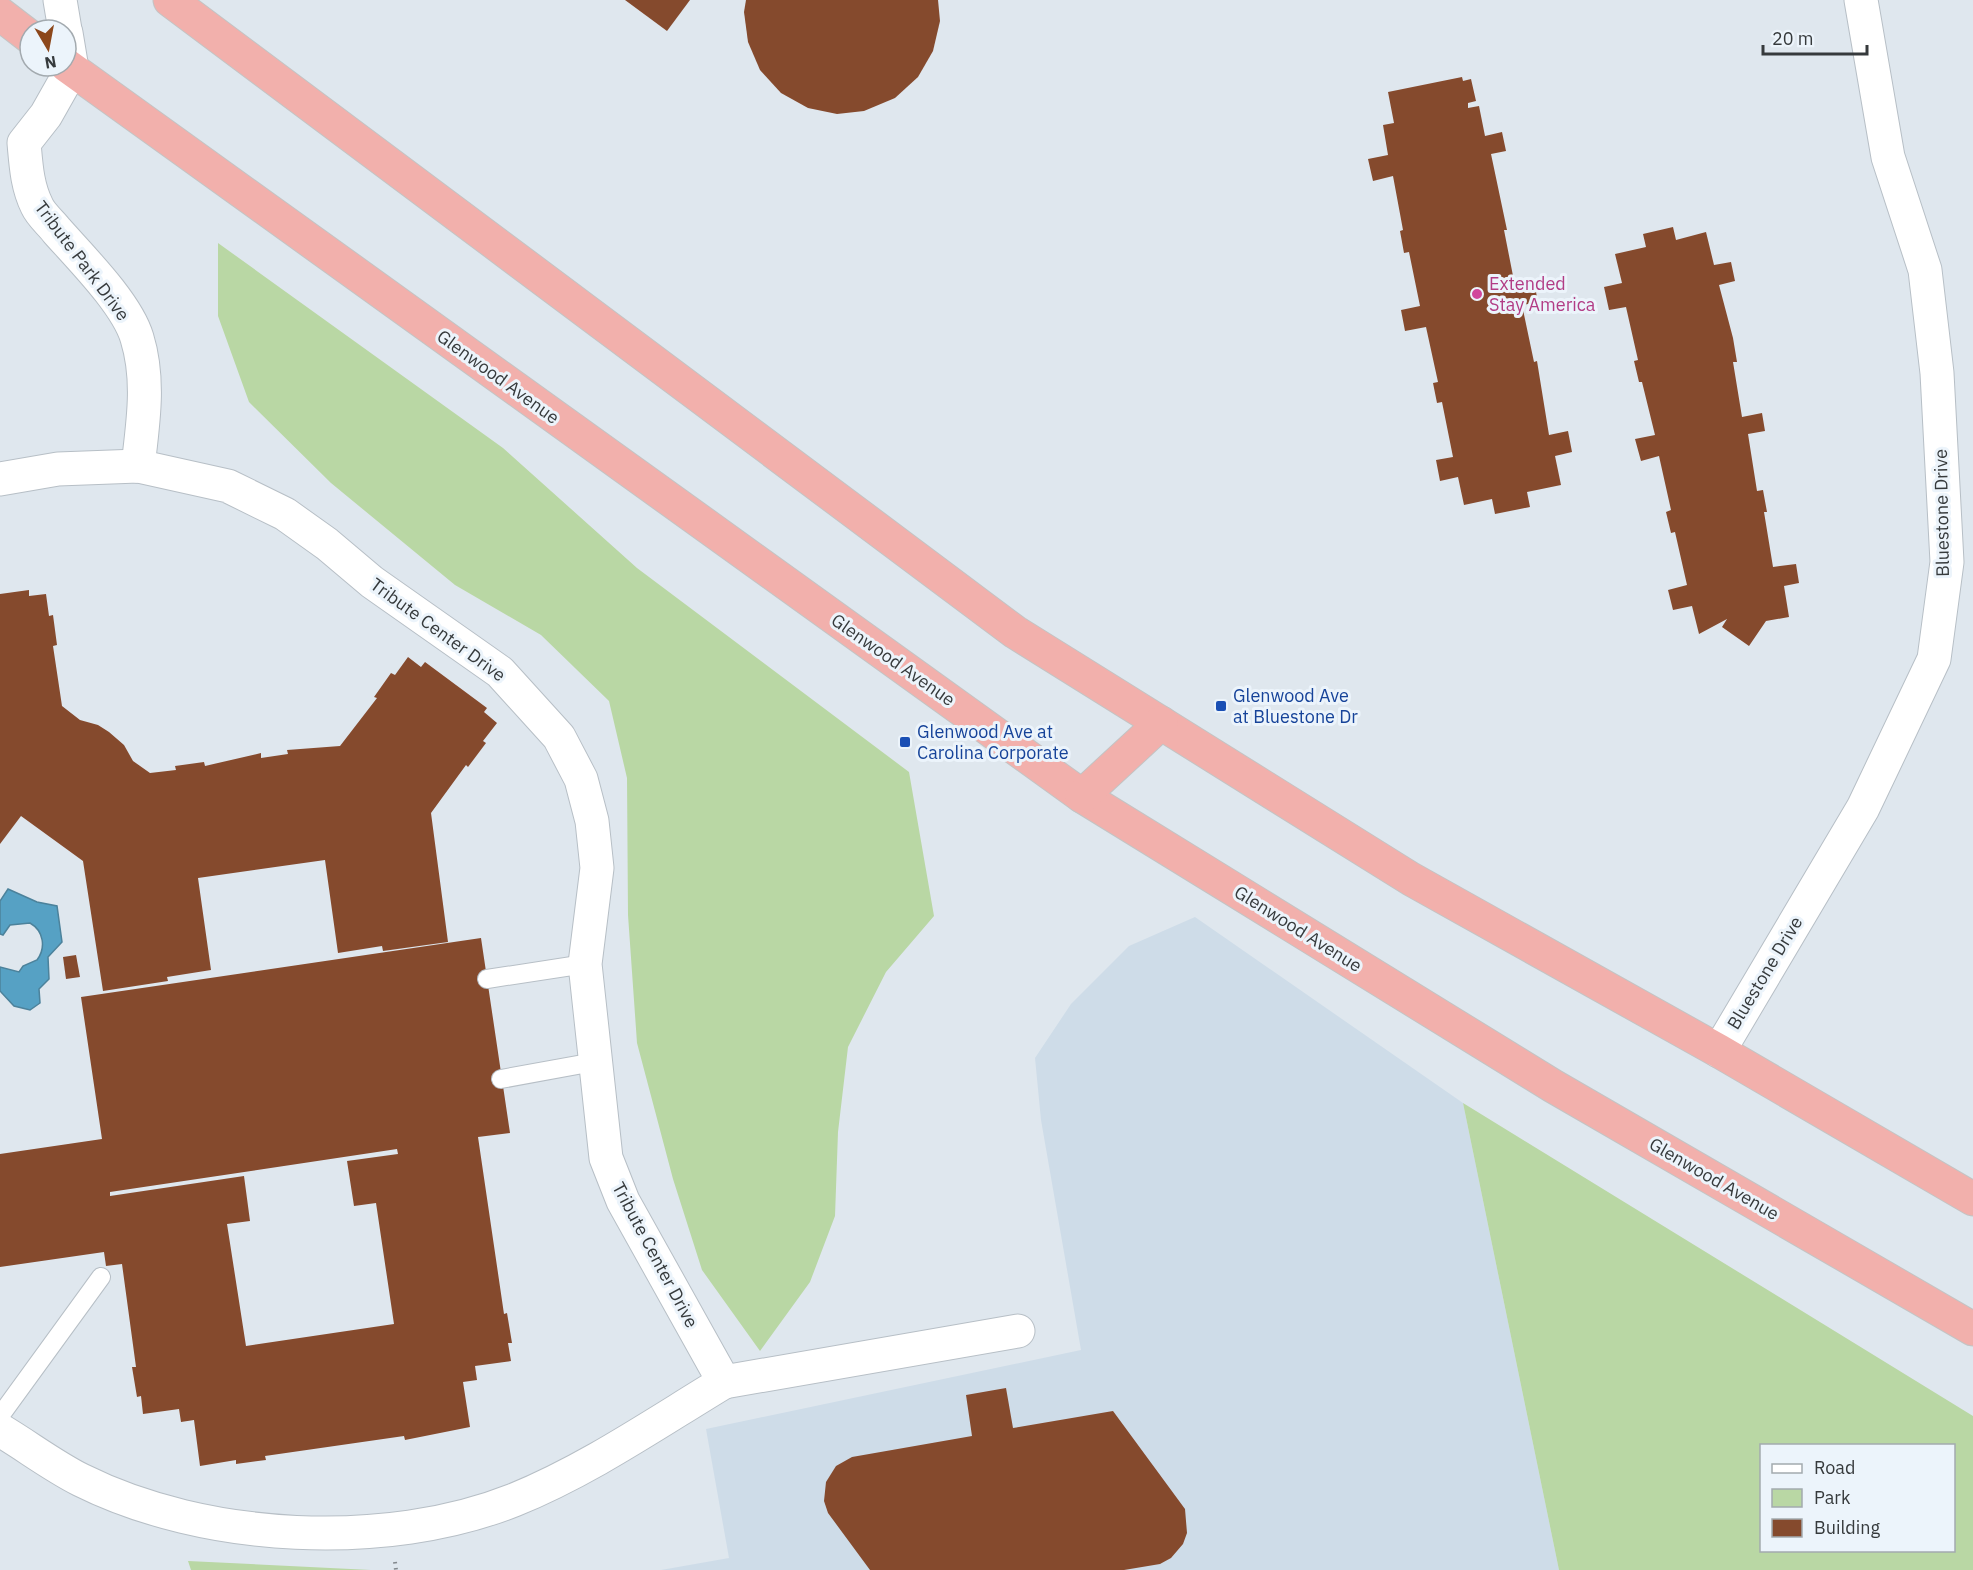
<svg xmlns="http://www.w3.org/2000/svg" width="1973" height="1570" font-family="'IBM Plex Sans',sans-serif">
<rect width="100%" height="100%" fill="#dfe7ee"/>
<path fill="#cedce8" d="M1195,917L1463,1103L1559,1570H661L729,1558L706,1429L1081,1350L1041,1120L1035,1058L1071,1004L1129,946Z"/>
<g fill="#b9d7a4" fill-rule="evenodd">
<path d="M218,243L503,448L637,568L909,772L934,916L886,972L848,1047L838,1132L835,1216L810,1282L760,1351L702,1270L673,1179L637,1043L628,915L627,778L609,701L541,635L455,585L331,483L249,402L218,316Z"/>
<path d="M1463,1103L1973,1416V1570H1559ZM1762,1446H1954V1550H1762Z"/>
<path d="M188,1561L371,1570H191Z"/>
</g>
<path fill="#56a1c4" stroke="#4c829b" stroke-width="1.5" d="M8,889L37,902L57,906L62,942L48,957L49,979L39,989L40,1003L30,1010L14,1006L0,991V967L19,972L23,966L37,960C46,948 44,931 30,923L10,925L3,935L0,934V901Z"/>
<g fill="#854a2d" fill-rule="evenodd">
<path d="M625,0H690L667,31Z"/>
<path d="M746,0H938L940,21L933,51L918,77L895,98L864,111L837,114L808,108L781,93L760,70L748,42L744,12Z"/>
<path d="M1462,77L1463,81L1471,79L1476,101L1468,103V108L1479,106L1485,136L1502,132L1506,151L1491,154L1507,230H1504L1515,286L1534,282L1538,302L1522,305L1534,362L1537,361L1549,435L1568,431L1572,452L1555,456L1561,485L1527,492L1530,507L1495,514L1492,499L1464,505L1458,477L1440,481L1436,460L1453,457L1442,402L1437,403L1433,383L1438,382L1426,327L1405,331L1401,310L1420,306L1409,252L1404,253L1400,231L1403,230L1393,176L1373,181L1368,159L1388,155L1383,125L1394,123L1388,92Z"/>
<path d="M1673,227L1676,240L1706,232L1714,265L1731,262L1735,281L1719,285L1733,338L1737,362H1733L1742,417L1762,413L1765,431L1748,434L1757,491L1763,490L1767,512H1764L1773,567L1796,564L1799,583L1784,586L1789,617L1766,621L1749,646L1722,627L1727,619L1699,634L1692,606L1673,610L1668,590L1687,585L1675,532L1671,533L1666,512L1671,510L1659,456L1641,461L1635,439L1655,435L1642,382H1639L1634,361L1638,360L1626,307L1609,310L1604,287L1622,283L1615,254L1646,247L1643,234Z"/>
<path d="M29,590V596L46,594L49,616L53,615L57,645L53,646L62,706L80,720L98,725L109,732L124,745L133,761L150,773L176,770L175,766L204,762L205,766L261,753V758L288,754L287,750L340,746L377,698L374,697L391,673L395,675L408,657L421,667L425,662L487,708L484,712L497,723L483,741L486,743L468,767L466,765L431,813L448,942L383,951L382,946L338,953L325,860L198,878L211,970L167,977L168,981L103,991L83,861L21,816L0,844V594Z"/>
<path d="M481,938L510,1133L478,1137L504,1314L507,1313L512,1343H508L511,1361L475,1366L477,1380L463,1382L470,1427L405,1440L404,1436L265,1456L266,1460L236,1464V1460L200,1466L194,1420L181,1422L179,1409L143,1414L141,1396L137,1397L132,1367H136L122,1264L106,1266L104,1252L0,1267V1154L102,1139L81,997ZM397,1149L398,1154L347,1161L354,1206L376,1203L394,1324L246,1346L227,1224L250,1221L244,1176L110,1196V1192Z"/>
<path d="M76,955L80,977L66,979L63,957Z"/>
<path d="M1006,1388L1013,1428L1113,1411L1185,1509L1187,1533L1183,1544L1171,1558L1160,1564L1124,1570H870L828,1513L824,1501L826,1482L836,1466L852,1457L972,1436L966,1395Z"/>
</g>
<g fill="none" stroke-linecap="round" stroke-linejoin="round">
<g stroke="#b7bfc6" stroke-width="20">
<g id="service">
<path d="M487,979L585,964"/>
<path d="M501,1079L594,1062"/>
<path d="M0,1416L101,1277"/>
</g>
</g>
<g stroke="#b7bfc6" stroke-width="35">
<g id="minor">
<path d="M60,0L65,30"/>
<path d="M66,33L72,69L46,115L24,143C26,165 27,186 37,206C41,215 51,223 57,231C81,258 127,304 137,338C150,380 143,423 138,466"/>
<path d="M0,479L58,469L138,466L228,486L285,514L327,544L372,582L500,672L559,737L581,779L592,821L597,868L585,964L606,1158L623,1201L724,1382C656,1423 588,1470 514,1500C386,1551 205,1542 81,1480C53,1466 27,1446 0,1430"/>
<path d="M1719,1051L1863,808L1934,659L1947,562L1937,373L1925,270L1888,157L1861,0"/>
<path d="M724,1382L1018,1331"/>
</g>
</g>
<g stroke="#c3c4c4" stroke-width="35">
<g id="trunk">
<path d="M170,0L1015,632L1411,879L1719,1051L1973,1199"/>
<path d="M0,14L30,37"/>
<path d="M66,65L1082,796L1553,1086L1973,1329"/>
<path d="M1082,796L1161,723"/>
</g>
</g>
<path stroke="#82888d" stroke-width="4" stroke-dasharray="1.5 4.5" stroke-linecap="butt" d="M395,1562L396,1570"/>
<use href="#service" stroke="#fff" stroke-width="18"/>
<use href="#minor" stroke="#fff" stroke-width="33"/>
<use href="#trunk" stroke="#f2b0ac" stroke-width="33"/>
</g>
<circle fill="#d1479c" stroke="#ecf4fb" stroke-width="2" cx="1477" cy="294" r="6"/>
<g fill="#1a4fb4" stroke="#ecf4fb" stroke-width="2">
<rect x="1215" y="700" width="12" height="12" rx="3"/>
<rect x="899" y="736" width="12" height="12" rx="3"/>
</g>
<g text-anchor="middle" stroke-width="6" stroke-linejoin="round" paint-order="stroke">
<g font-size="18" fill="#363a3c" stroke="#ecf4fb">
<text transform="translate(82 261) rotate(53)" y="6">Tribute Park Drive</text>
<text transform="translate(498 377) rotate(36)" y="6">Glenwood Avenue</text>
<text transform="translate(1942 513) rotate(-91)" y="6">Bluestone Drive</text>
<text transform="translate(438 630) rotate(36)" y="6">Tribute Center Drive</text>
<text transform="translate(893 660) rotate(35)" y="6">Glenwood Avenue</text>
<text transform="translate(1298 929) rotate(32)" y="6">Glenwood Avenue</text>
<text transform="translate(1765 973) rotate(-59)" y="6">Bluestone Drive</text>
<text transform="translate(1714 1179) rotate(30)" y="6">Glenwood Avenue</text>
<text transform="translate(655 1255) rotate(62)" y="6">Tribute Center Drive</text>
</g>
<g font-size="18" fill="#b23c85" stroke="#ecf4fb" text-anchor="start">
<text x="1489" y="290">Extended<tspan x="1489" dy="21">Stay America</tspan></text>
</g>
<g font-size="18" fill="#164399" stroke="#ecf4fb" text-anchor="start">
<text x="1233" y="702">Glenwood Ave<tspan x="1233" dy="21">at Bluestone Dr</tspan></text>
<text x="917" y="738">Glenwood Ave at<tspan x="917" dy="21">Carolina Corporate</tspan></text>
</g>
</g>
<rect x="1760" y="1444" width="195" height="108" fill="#ecf4fb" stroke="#a3aaaf" stroke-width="1.5"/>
<rect x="1772" y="1464" width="30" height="9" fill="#ffffff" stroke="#a3aaaf" stroke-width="1.5"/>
<text x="1814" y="1474" font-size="18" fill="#363a3c">Road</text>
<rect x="1772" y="1489" width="30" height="18" fill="#b9d7a4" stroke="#a3aaaf" stroke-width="1.5"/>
<text x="1814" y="1504" font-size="18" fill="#363a3c">Park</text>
<rect x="1772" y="1519" width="30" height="18" fill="#854a2d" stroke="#a3aaaf" stroke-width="1.5"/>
<text x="1814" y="1534" font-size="18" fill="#363a3c">Building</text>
<g transform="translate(48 48) rotate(170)"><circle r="28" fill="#ecf4fb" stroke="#a3aaaf" stroke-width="1.5"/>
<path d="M0-4.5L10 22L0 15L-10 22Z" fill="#8c471b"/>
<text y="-9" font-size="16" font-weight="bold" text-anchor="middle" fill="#363a3c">N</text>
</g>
<path d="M1763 45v9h104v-9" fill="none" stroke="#363a3c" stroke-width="3"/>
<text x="1772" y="45" font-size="18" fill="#363a3c" stroke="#ecf4fb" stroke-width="4.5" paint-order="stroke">20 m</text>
</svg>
